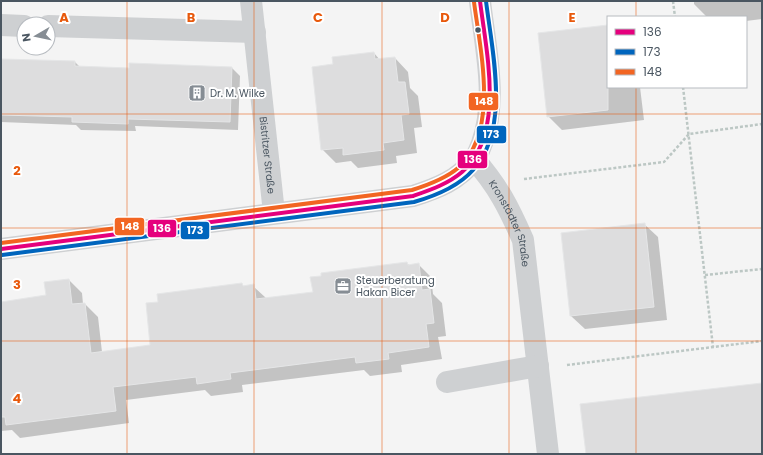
<svg xmlns="http://www.w3.org/2000/svg" width="763" height="455" font-family="Poppins,sans-serif">
<rect width="100%" height="100%" fill="#f4f4f4"/>
<g fill="#0003">
<path d="M694,1H762V19L746,21V17H707L694,4Z"/>
<path d="M608,26V87H640L644,120L562,130L548,116Z"/>
<path d="M374,53L380,60L395,58L408,72L410,88L418,96L422,127L414,128L417,153L396,156L397,163L358,168L351,161L336,163L322,149L334,65Z"/>
<path d="M1,60L75,62L80,67L130,69L232,68L240,76L238,130L135,126L136,131L81,130L76,125L1,122Z"/>
<path d="M644,224L658,237L667,320L585,329L571,316L562,234Z"/>
<path d="M407,263L409,265L418,264L431,277L433,294L442,303L446,336L438,337L442,359L401,365L402,372L370,376L364,370L242,385L243,392L211,396L205,390L126,400L129,423L20,438L12,430L1,431V303L47,296L69,280L82,293L83,304H85L98,317L102,352L151,345L160,303L242,284L244,287L253,286L266,298L314,293Z"/>
</g>
<g fill="#ddddde" stroke="#e5e6e7">
<path d="M608,25V110L547,117L538,33Z"/>
<path d="M374,52L375,59L395,57L398,82H405L409,114L401,115L404,140L383,143L384,150L343,155V148L321,150L312,67L333,64L332,57Z"/>
<path d="M1,59L75,61V66L129,68V63L232,67L230,122L128,119V124L72,122V117L1,115Z"/>
<path d="M645,223L654,307L570,316L561,233Z"/>
<path d="M407,262L408,265L419,263L422,290L430,289L434,323L426,324L429,347L388,353L389,359L356,363L355,357L230,373L231,379L197,384L196,377L113,387L116,411L6,425L5,417H1V302L46,295L44,282L69,279L72,304L85,303L91,353L150,345L146,303L158,302L157,294L242,283L243,286L254,284L256,299L313,292L310,277L321,276V273Z"/>
<path d="M762,383V454H586L580,404Z"/>
</g>
<g fill="none" stroke-linecap="round" stroke-linejoin="round">
<g stroke="#bcc7c4" stroke-width="2.5" stroke-dasharray="3 2" stroke-linecap="butt">
<path d="M673,1L675,17"/>
<path d="M683,87L713,347"/>
<path d="M524,179L664,162L689,134L762,124"/>
<path d="M705,275L762,269"/>
<path d="M567,365L762,341"/>
</g>
<g stroke="#ced0d2" stroke-width="22">
<path id="s1" d="M251,1L274,213"/>
<path d="M1,25L24,26"/>
<path d="M48,26L255,32"/>
<path id="s2" d="M474,159C498,186 509,208 523,240L548,454"/>
<path d="M1,249L413,196C435,189 460,180 474,159C478,155 480,148 482,143C498,99 485,46 480,1"/>
<path d="M447,382L538,366"/>
</g>
<g stroke="#fff" stroke-width="7">
<path id="bus-1" d="M1,249L413,196C430,190 448,184 462,172C506,134 486,51 480,1"/>
</g>
<g stroke="#fff" stroke-width="7">
<path id="bus-2" d="M2,255L414,202C435,196 458,187 473,170C511,129 492,51 486,1"/>
</g>
<g stroke="#fff" stroke-width="7">
<path id="bus-3" d="M1,243L412,190C428,185 445,179 458,168C500,132 480,49 474,2"/>
</g>
<use href="#bus-1" stroke="#e5007d" stroke-width="4"/>
<use href="#bus-2" stroke="#0065bd" stroke-width="4"/>
<use href="#bus-3" stroke="#f26522" stroke-width="4"/>
</g>
<path fill="none" stroke="#e8590c" stroke-width="1" stroke-opacity="0.55" d="M127,1V454M254,1V454M382,1V454M509,1V454M636,1V17M636,87V454M1,114H762M1,228H762M1,341H762"/>
<defs>
<g id="building-square" transform="scale(0.9)"><rect x="-9" y="-9" width="18" height="18" rx="4" fill="#868d94" stroke="#fff"/><path d="M-4-6H4V6H1V3H-1V6H-4ZM-2.5-4.3h1.7v1.8h-1.7ZM.8-4.3h1.7v1.8H.8ZM-2.5-1h1.7V.8h-1.7ZM.8-1h1.7V.8H.8Z" fill="#fff"/></g>
<g id="office-square" transform="scale(0.9)"><rect x="-9" y="-9" width="18" height="18" rx="4" fill="#868d94" stroke="#fff"/><path d="M-6-3h4V-5.5h4V-3h4V5H-6ZM-1-4.5V-3h2v-1.5ZM-6 0V1H6V0Z" fill="#fff"/></g>
</defs>
<g fill-rule="evenodd">
<use href="#building-square" x="197" y="93"/>
<use href="#office-square" x="343" y="286"/>
</g>
<circle fill="#4a5661" stroke="#fff" stroke-width="1.5" cx="478" cy="30" r="3.5"/>
<g text-anchor="middle" stroke-width="4" stroke-linejoin="round" paint-order="stroke">
<g font-size="10" fill="#4a5661" stroke="#fff" text-anchor="start">
<text x="210" y="97">Dr. M. Wilke</text>
<text x="356" y="284">Steuerberatung<tspan x="356" dy="12">Hakan Bicer</tspan></text>
</g>
<g font-size="10" fill="#4a5661" stroke="#fff">
<text dy="4" stroke="none"><textPath href="#s1" startOffset="155">Bistritzer Straße</textPath></text>
<text dy="4" stroke="none"><textPath href="#s2" startOffset="75">Kronstädter Straße</textPath></text>
</g>
</g>
<g font-size="13" text-anchor="middle" font-weight="bold" fill="#e8590c" stroke="#fff" stroke-width="4" stroke-linejoin="round" paint-order="stroke">
<text x="64" y="22">A</text>
<text x="191" y="22">B</text>
<text x="318" y="22">C</text>
<text x="445" y="22">D</text>
<text x="572" y="22">E</text>
<text x="17" y="175">2</text>
<text x="17" y="289">3</text>
<text x="17" y="403">4</text>
</g>
<g stroke="#fff" stroke-width="1.5">
<rect x="468" y="92" width="31" height="19" rx="4" fill="#f26522"/>
<rect x="476" y="125" width="31" height="19" rx="4" fill="#0065bd"/>
<rect x="457" y="150" width="31" height="19" rx="4" fill="#e5007d"/>
<rect x="114" y="217" width="31" height="19" rx="4" fill="#f26522"/>
<rect x="147" y="219" width="30" height="19" rx="4" fill="#e5007d"/>
<rect x="180" y="221" width="30" height="19" rx="4" fill="#0065bd"/>
</g>
<g font-size="11" text-anchor="middle" font-weight="bold" fill="#fff">
<text x="484" y="105">148</text>
<text x="491" y="138">173</text>
<text x="473" y="163">136</text>
<text x="130" y="230">148</text>
<text x="162" y="232">136</text>
<text x="195" y="234">173</text>
</g>
<rect width="763" height="455" fill="none" stroke="#4a5661" stroke-width="4"/>
<rect x="607" y="16" width="140" height="72" fill="#ffffff" stroke="#b7bbc0"/>
<rect x="615" y="29" width="20" height="6" fill="#e5007d" stroke="#b7bbc0"/>
<text x="643" y="36" font-size="12" fill="#4a5661">136</text>
<rect x="615" y="49" width="20" height="6" fill="#0065bd" stroke="#b7bbc0"/>
<text x="643" y="56" font-size="12" fill="#4a5661">173</text>
<rect x="615" y="69" width="20" height="6" fill="#f26522" stroke="#b7bbc0"/>
<text x="643" y="76" font-size="12" fill="#4a5661">148</text>
<g transform="translate(36 36) rotate(261)"><circle r="19" fill="#ffffff" stroke="#b7bbc0"/>
<path d="M0-3L7 15L0 10L-7 15Z" fill="#868d94"/>
<text y="-6" font-size="11" font-weight="bold" text-anchor="middle" fill="#4a5661">N</text>
</g>
</svg>
